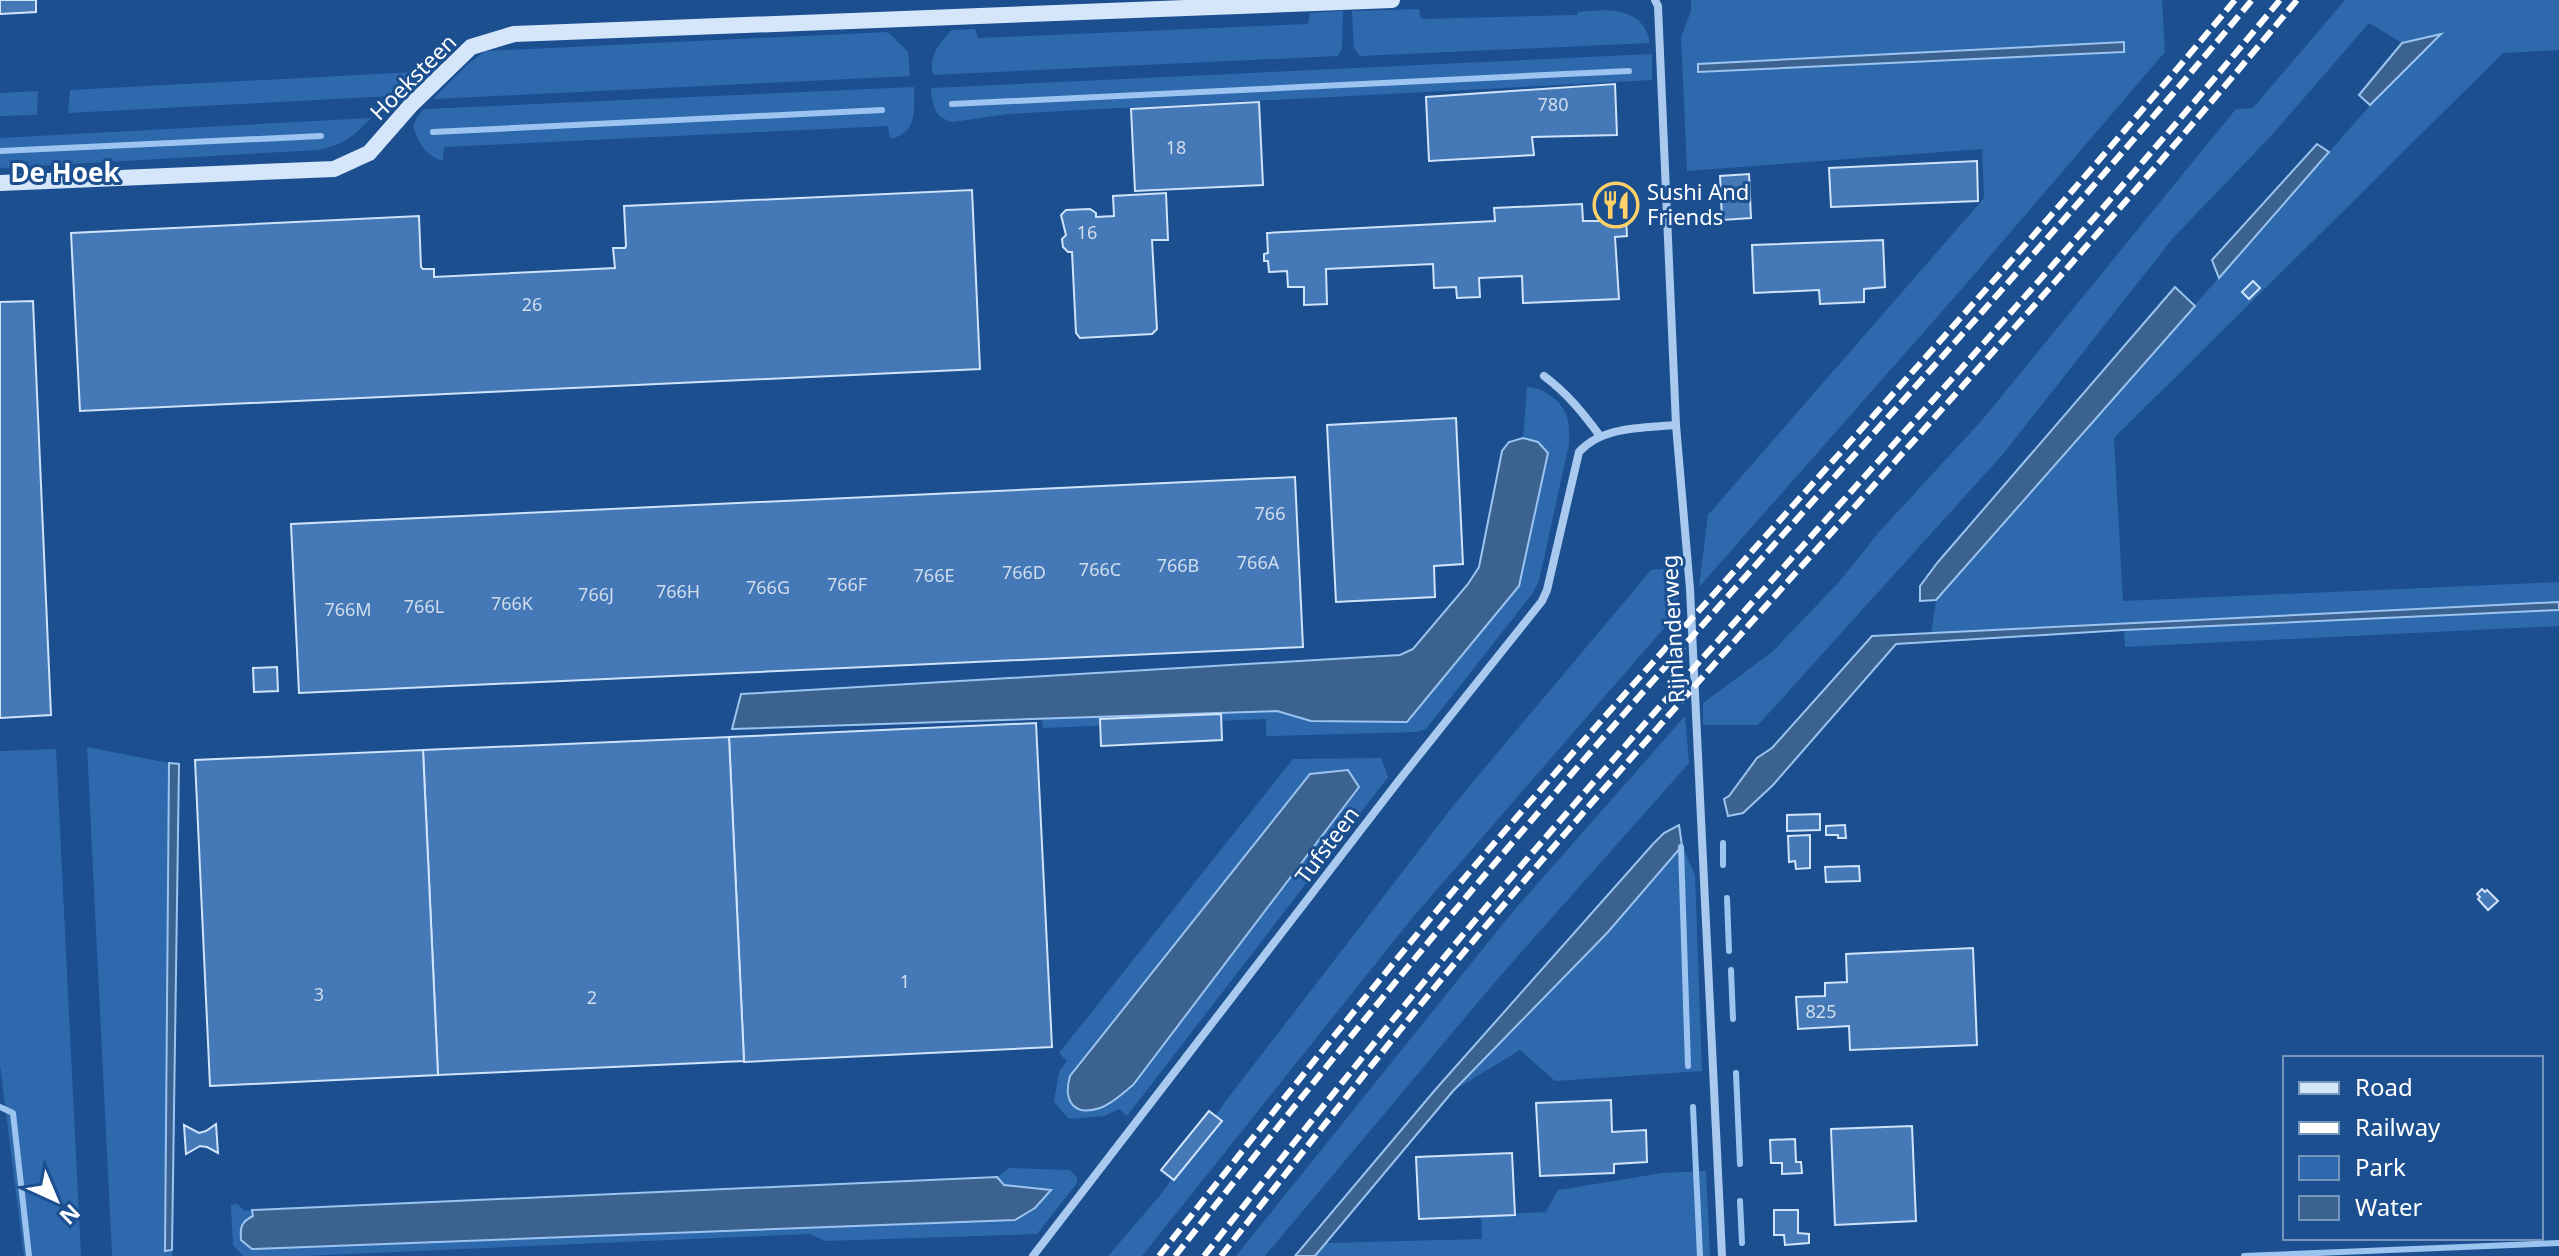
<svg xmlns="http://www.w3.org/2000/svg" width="2559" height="1256" font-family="'Noto Sans',sans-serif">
<rect width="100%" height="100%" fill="#1b4f8f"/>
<g fill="#2e69ad" fill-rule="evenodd">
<path d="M1691,0H2162L2165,52L1967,283L1699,587L1708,515L1984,198L1982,149L1687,171L1681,37L1691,11ZM2123,42L2124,53L1698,72V64Z"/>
<path d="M2345,0H2559V50L2503,53L2114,438L2123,601L2559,582V602L1931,634L1936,600L2329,152L2390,83L2440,36L2402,43L2369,23L2271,136L2173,238L2003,454L1758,725H1703V703L1772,652L1839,582L1879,532L1983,419L2236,109L2253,108Z"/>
<path d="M1419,9L1421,19L1577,15L1578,12C1606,9 1644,6 1650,43L1360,56L1354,48L1352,11Z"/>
<path d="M1343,11L1342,49L1338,56L933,75C928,56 940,42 952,30L975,29L978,38L1308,24L1310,13Z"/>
<path d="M888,32L908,52L910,76L433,99L467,65L485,51Z"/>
<path d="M1652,54V80L1007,114L953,122C935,119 932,104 931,88Z"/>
<path d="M415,72L393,96L68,113L70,90Z"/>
<path d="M914,87C914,111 918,132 890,139L888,126L444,147L443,161C425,156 419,143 413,126L417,117L424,109Z"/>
<path d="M38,91L37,115L0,116V93Z"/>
<path d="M371,118C353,137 343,145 318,150L0,168V138Z"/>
<path d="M1527,387C1543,387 1563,402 1567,417C1570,426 1569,435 1569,444L1539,581L1532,594L1426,729L1417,732L1266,736V719L1043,728L1042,719L1277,711L1311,721L1407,722L1538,442L1523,438Z"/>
<path d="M1676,568L1678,612L1413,917L1142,1256H1108L1162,1193L1225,1102L1457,801L1651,570Z"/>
<path d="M2559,610V626L2125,647L2124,630Z"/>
<path d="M1685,716L1689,763L1495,982L1265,1256H1236L1510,915Z"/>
<path d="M87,747L169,763L165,1250H172V1256H112Z"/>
<path d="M56,749L81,1256H24L0,1065V751Z"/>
<path d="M1381,758L1388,777L1127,1116L1119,1109L1104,1116L1069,1119L1054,1102L1059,1072L1067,1061L1059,1053L1293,759ZM1309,774L1066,1090L1070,1076Z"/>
<path d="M1682,846L1695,875L1702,1071L1555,1081L1520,1050L1453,1091L1608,932Z"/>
<path d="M1009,1168L1070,1170L1077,1178V1183L1037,1234L826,1241L809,1234L303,1256H243L233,1245L231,1205L237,1204L245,1211L252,1210L253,1216L241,1240L252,1249L1015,1220L1050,1190L1004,1185L997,1177Z"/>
<path d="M1706,1171L1710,1256H1315L1326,1243L1482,1239L1481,1215L1546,1212L1558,1190L1662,1173Z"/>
</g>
<g fill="#3c6290" stroke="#9cc4f0" stroke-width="2">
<path d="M2441,34L2370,105L2359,95L2402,43Z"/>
<path d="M2124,42V52L1698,72V64Z"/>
<path d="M2317,144L2329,152L2219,278L2212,260Z"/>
<path d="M2175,287L2195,306L1936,600L1920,601V586L1938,562Z"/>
<path d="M1523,438L1538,442L1548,453L1519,586L1407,722L1311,721L1277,711L732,729L741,694L1400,655L1413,649L1468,584L1479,567L1502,451L1509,442Z"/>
<path d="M2559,602V610L2124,630L1896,644L1773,785L1743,813L1728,816L1724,799L1729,796L1757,758L1772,748L1872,636Z"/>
<path d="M169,763L179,764L172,1250L165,1251Z"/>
<path d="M1348,770L1359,787L1133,1085C1123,1093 1112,1104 1100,1108C1073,1117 1063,1100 1070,1076L1310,774Z"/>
<path d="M1679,825L1682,846L1608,932L1453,1091L1315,1256H1295L1435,1090L1653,844L1664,833Z"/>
<path d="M997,1177L1004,1185L1051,1190L1035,1208L1015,1220L252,1249L241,1240C240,1227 241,1222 253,1216L252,1210Z"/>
</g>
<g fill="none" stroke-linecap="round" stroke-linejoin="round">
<g stroke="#9cc4f0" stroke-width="6">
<path d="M952,104L1629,71"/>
<path d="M433,132L882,110"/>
<path d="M0,151L321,136"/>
<path d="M1723,843V865"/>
<path d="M1681,847L1688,1066"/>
<path d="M1727,898L1729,951"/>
<path d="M1731,970L1733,1019"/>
<path d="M1736,1073L1740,1164"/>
<path d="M0,1107L13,1113L29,1256"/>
<path d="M1693,1107L1700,1256"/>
<path d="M1740,1201L1742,1243"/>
<path d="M2244,1256L2559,1243"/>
</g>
</g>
<g fill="#4478b7" stroke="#cfe3fa" stroke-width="2">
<path d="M0,0H36V12L0,14Z"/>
<path d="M1615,84L1617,135L1532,137L1534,155L1429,161L1426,97Z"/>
<path d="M1259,102L1263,185L1135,191L1131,109Z"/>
<path d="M1977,161L1978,201L1831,207L1829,168Z"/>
<path d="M1749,174L1751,218L1722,220L1720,176Z"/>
<path d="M972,190L980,369L80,411L71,233L419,216L421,267L423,269H434V277L615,268L613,248H625L626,246L624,206Z"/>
<path d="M1166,193L1168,240H1152L1157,329L1152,334L1080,338L1076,333L1072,252H1068L1063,247L1062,239L1066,235L1061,215L1066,210L1090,209L1096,213V217L1114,216L1113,196Z"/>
<path d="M1599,198H1625L1627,236L1615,237L1619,299L1523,303L1522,276L1479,278L1480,297L1457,298L1456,287L1434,288L1433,264L1326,269L1327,304L1304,305V287H1288L1287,271L1269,272L1268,261H1264V254L1268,253L1267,233L1495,221L1494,208L1582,204L1583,221H1600Z"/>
<path d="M1883,240L1885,287L1864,289V302L1820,304L1819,290L1754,293L1752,245Z"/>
<path d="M2253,281L2260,288L2249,299L2242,292Z"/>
<path d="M33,301L51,715L0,718V302Z"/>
<path d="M1456,418L1463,564L1434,566L1435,597L1336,602L1327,425Z"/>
<path d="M1295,477L1303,647L299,693L291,524Z"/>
<path d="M277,667L278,691L254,692L253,668Z"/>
<path d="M1221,714L1222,740L1101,746L1100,719Z"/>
<path d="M1036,723L1052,1047L744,1062L729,737Z"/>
<path d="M729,737L744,1061L438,1075L423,750Z"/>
<path d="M423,750L438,1075L210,1086L195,760Z"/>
<path d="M1820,814V830L1787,831V815Z"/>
<path d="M1845,825L1846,838H1838V835H1826V826Z"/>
<path d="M1810,835V868L1796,869L1795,861L1789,862L1788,836Z"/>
<path d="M1859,866L1860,881L1826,882L1825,867Z"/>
<path d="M2482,889L2485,892L2487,890L2498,901L2488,910L2478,899L2480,897L2477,894Z"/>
<path d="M1973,948L1977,1045L1850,1050L1849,1026L1798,1029L1796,997L1825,996V983L1847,982L1846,954Z"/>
<path d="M1611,1100L1612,1132L1646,1130L1647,1162L1614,1164V1173L1540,1176L1536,1103Z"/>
<path d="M1209,1111L1222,1121L1174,1180L1161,1170Z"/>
<path d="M216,1124L218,1153L207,1147L200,1146L186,1154L184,1125L199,1133L206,1131Z"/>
<path d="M1912,1126L1916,1221L1835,1225L1831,1129Z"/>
<path d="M1795,1139L1796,1162H1801L1802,1173L1782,1174V1163H1771L1770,1140Z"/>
<path d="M1512,1153L1515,1215L1419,1219L1416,1157Z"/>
<path d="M1774,1210H1798V1233L1809,1234V1243L1785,1245L1784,1235H1774Z"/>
</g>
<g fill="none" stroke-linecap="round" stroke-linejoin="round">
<g stroke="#a9c9ee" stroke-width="8">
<path d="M1655,0L1658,6L1676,425L1690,589L1722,1256"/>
<path d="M1544,376C1567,393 1583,413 1600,436"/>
<path d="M1033,1256L1400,779L1542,601L1547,590L1579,452C1602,426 1643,428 1676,425"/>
</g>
<path stroke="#d6e6fa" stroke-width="16" d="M0,183L334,169L369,153L411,105L471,47L514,34L1392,0"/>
<g stroke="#fff" stroke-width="6" stroke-dasharray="14 6" stroke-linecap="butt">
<path d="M1159,1256C1276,1109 1392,960 1516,818C1754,544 2003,279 2235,0"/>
<path d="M1175,1256C1296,1104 1417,952 1544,806C1777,535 2023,275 2252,0"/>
<path d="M1204,1256C1316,1115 1428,973 1546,837C1788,556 2043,286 2280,0"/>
<path d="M1221,1256C1317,1134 1412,1012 1513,894C1771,593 2044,305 2297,0"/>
</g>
</g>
<defs>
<g id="restaurant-ring" transform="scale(2.3)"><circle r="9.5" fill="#1b4f8f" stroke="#ffd166" stroke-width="1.5"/><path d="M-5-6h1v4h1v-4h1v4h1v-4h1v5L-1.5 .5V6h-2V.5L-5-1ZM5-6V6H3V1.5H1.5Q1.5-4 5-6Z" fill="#ffd166"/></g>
</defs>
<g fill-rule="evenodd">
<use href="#restaurant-ring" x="1616" y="205"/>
</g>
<g text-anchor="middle" stroke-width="6" stroke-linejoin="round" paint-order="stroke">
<g font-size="18" fill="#d0dded">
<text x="1553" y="111">780</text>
<text x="1176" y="154">18</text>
<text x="1087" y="239">16</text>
<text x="532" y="311">26</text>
<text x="1270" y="520">766</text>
<text x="1258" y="569">766A</text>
<text x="1178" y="572">766B</text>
<text x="1100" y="576">766C</text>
<text x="1024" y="579">766D</text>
<text x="934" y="582">766E</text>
<text x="847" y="591">766F</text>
<text x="768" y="594">766G</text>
<text x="678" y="598">766H</text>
<text x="596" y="601">766J</text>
<text x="512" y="610">766K</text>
<text x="424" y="613">766L</text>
<text x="348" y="616">766M</text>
<text x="905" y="988">1</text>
<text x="319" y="1001">3</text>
<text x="592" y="1004">2</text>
<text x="1821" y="1018">825</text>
</g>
<g font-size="22" fill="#fff" stroke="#1b4f8f">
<text transform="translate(413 77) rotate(-45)" y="8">Hoeksteen</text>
<text transform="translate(1673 629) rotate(-93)" y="8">Rijnlanderweg</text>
<text transform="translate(1327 845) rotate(-53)" y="8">Tufsteen</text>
</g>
<g font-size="22" fill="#fff" stroke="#1b4f8f" text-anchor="start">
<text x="1647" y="200">Sushi And<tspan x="1647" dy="25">Friends</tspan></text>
</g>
<g font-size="26" font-weight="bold" fill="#fff" stroke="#1b4f8f">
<text x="65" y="182">De Hoek</text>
</g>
</g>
<rect x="2283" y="1056" width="260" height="184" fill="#1b4f8f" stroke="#7695bc" stroke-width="2"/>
<rect x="2299" y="1082" width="40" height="12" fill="#d6e6fa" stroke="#7695bc" stroke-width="2"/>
<text x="2355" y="1096" font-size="24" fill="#ffffff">Road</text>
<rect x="2299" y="1122" width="40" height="12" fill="#ffffff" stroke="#7695bc" stroke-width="2"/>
<text x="2355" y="1136" font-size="24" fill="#ffffff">Railway</text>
<rect x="2299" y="1156" width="40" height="24" fill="#2e69ad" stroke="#7695bc" stroke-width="2"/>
<text x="2355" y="1176" font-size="24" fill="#ffffff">Park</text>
<rect x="2299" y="1196" width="40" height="24" fill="#3c6290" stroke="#7695bc" stroke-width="2"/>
<text x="2355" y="1216" font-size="24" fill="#ffffff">Water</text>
<g transform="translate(56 1200) rotate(136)" stroke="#1b4f8f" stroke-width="6" paint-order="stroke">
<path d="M0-6L14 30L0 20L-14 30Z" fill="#ffffff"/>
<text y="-12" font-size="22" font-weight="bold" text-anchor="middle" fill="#ffffff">N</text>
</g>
</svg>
